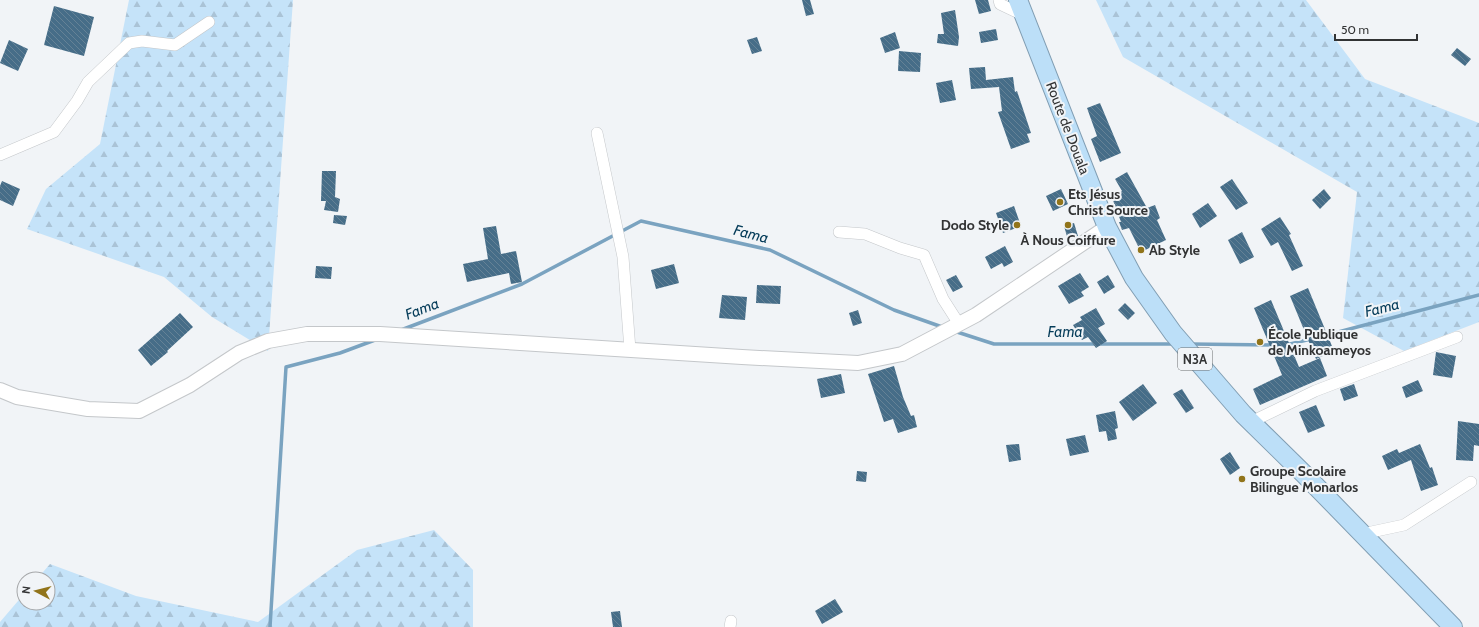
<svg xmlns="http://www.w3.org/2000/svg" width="1479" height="627" font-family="Cabin,sans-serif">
<defs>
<pattern id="forest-firs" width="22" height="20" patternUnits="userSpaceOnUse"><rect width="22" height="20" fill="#c5e3f9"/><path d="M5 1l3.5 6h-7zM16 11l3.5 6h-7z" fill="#aac3d6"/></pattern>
<pattern id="building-back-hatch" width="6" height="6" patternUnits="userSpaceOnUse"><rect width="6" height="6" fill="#466d88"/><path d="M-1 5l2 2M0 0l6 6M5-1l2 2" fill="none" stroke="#658296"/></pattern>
</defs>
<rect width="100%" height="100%" fill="#f1f4f7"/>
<g fill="url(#forest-firs)">
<path d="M129,0H293L268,351L212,317L164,277L27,229L46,189L100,144Z"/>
<path d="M1096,0H1306L1365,79L1479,123V322L1404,351L1343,318L1357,192L1123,57Z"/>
<path d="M434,530L473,570V627H0V622L24,594V603H48V579H37L50,564L136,596L258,622L357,550Z"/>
</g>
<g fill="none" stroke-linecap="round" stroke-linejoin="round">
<g stroke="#7aa3c0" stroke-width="3.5">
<path d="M401,330L522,284L641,221L770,250L894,310L945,328"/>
<path d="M954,331L994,344H1174"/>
<path d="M1323,336L1479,295"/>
<path d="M1190,344L1274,345"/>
<path d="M1286,345L1311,339"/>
<path d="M270,627L286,367L340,353L375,340"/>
</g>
</g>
<g fill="url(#building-back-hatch)">
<path d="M802,0H810L814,14L806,16Z"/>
<path d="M975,0H988L991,11L979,14Z"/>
<path d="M54,6L94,17L84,56L44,45Z"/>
<path d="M955,10L959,37L958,46L937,43L938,34H944L941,13Z"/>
<path d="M996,29L998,40L981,43L979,32Z"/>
<path d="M895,32L900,48L885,53L880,38Z"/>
<path d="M757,37L762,51L752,54L747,40Z"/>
<path d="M9,40L28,49L18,71L0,63Z"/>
<path d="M1457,48L1471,59L1465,66L1451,55Z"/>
<path d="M899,51L921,53L920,72L898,71Z"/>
<path d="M985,67L986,80L1013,77L1015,92L1017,91L1031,133L1027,134L1030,142L1011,149L998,112L1002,111L999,87L971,89L969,68Z"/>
<path d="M952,80L956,100L940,103L936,83Z"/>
<path d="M1100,103L1121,153L1100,162L1091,139L1097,136L1087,108Z"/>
<path d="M322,171H336L335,197L340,199L338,212L324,210L326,201H321Z"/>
<path d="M1127,172L1147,208L1155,205L1160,218L1157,220L1166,240L1141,252L1129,228L1122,230L1119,222H1121L1111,195L1122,191L1115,179Z"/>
<path d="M1232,179L1248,203L1236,210L1220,187Z"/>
<path d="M2,181L20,189L13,206L0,200V186Z"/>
<path d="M1061,189L1068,204L1053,211L1046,196Z"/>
<path d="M1324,189L1331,198L1320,209L1312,200Z"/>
<path d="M1208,203L1217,216L1200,228L1192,214Z"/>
<path d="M1014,206L1021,226L1003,233L996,213Z"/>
<path d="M334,215L347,216L345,225L333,223Z"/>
<path d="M1280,217L1291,234L1289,235L1303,266L1292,271L1278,242L1271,246L1261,229Z"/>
<path d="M1074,223L1078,236L1068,240L1064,226Z"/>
<path d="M496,226L501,254L516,251L522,282L511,284L509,273L467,282L463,264L488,259L483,228Z"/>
<path d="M1242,232L1254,257L1240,264L1228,240Z"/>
<path d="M1005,246L1013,262L1004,267L1002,263L991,269L985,257Z"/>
<path d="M674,264L679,283L656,289L651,270Z"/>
<path d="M316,266L332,267L331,279L315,278Z"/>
<path d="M1080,273L1089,287L1081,292L1084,296L1069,304L1058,286Z"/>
<path d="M956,275L963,287L953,292L946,280Z"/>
<path d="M1108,275L1115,287L1104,294L1097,282Z"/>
<path d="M757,285L781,286L780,304L756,303Z"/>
<path d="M1308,288L1334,351L1316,359L1290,296Z"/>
<path d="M722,295L747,297L745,320L719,318Z"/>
<path d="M1271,300L1299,367L1320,358L1327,376L1260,405L1253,389L1282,375L1254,308Z"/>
<path d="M1125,303L1135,313L1128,320L1118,310Z"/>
<path d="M1096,308L1105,324L1098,328L1107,341L1096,348L1088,337L1082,340L1073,325L1082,320L1080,317Z"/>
<path d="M858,310L862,323L853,326L849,313Z"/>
<path d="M180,313L193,327L167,351L168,352L151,366L138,350Z"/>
<path d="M1436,352L1456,356L1452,378L1433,375Z"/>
<path d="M894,366L903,397L911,416L914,415L917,427L898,433L893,419L884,422L868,374Z"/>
<path d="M841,374L845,393L821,398L817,379Z"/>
<path d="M1418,380L1423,391L1406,398L1402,387Z"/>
<path d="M1143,384L1157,403L1133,421L1119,402Z"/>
<path d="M1354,384L1358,396L1344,401L1340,389Z"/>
<path d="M1182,389L1194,408L1186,413L1173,394Z"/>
<path d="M1316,405L1325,426L1308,433L1299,412Z"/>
<path d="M1115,411L1118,428L1115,429L1117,439L1108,441L1106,431L1099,432L1096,415Z"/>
<path d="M1458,421L1479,424V446L1474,445L1473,461L1456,460Z"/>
<path d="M1085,435L1089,452L1070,456L1066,439Z"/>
<path d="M1019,444L1021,460L1009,462L1006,445Z"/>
<path d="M1420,444L1430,468L1432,467L1438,485L1421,491L1411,460L1388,470L1382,456L1397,449L1399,453Z"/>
<path d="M1230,452L1240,468L1230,475L1220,459Z"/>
<path d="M857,471L867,472L866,482L856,481Z"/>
<path d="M835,599L843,612L822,624L815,611Z"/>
<path d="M620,611L622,627H613L611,612Z"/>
</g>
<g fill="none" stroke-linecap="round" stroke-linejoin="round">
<g stroke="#c4c7ca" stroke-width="12">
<g id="minor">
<path d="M999,0L1000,4L1023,15"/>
<path d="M597,133L623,257L630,350"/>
<path d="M0,155L54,132L77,101L88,82L129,43L142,41L175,45L209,22"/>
<path d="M839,232L865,234L900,248L924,255L943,299L959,324"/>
<path d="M1251,422L1315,391L1457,337"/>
<path d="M1362,534L1404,525L1471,482"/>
<path d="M730,627L731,621"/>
</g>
</g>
<g stroke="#c4c7ca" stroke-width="16">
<path id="tertiary" d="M0,390L17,397L88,409L139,411L190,385L239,353L268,341L307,334H380L742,357L858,363L902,354L976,315L1107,227"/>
</g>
<g stroke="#819eb3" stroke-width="20">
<path id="trunk" d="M1018,0L1107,227L1134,278L1173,333L1243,414L1305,475L1453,627"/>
</g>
<use href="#minor" stroke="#fff" stroke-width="11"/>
<use href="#tertiary" stroke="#fff" stroke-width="14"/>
<use href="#trunk" stroke="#bcdff8" stroke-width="18"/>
</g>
<g fill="#91741a" stroke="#f1f4f7" stroke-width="1.5">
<circle cx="1060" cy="202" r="4"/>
<circle cx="1017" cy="225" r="4"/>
<circle cx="1068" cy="225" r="4"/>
<circle cx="1141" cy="250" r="4"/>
<circle cx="1260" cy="342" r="4"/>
<circle cx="1242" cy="479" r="4"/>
</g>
<g text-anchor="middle" stroke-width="4" stroke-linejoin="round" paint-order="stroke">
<rect fill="#f1f4f7" stroke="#6b6d6e" stroke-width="1" x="1178" y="348" width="34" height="22" rx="3"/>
<g font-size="13" font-weight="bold" fill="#323334">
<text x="1195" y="364">N3A</text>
</g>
<g font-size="14" fill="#323334" stroke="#f1f4f7">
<text transform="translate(1068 128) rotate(69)" y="5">Route de Douala</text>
</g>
<g font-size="14" font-weight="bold" fill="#323334" stroke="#f1f4f7" text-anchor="start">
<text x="1068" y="199">Ets Jésus<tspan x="1068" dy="16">Christ Source</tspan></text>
<text x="1009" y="230" text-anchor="end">Dodo Style</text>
<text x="1068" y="245" text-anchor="middle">À Nous Coiffure</text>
<text x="1149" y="255">Ab Style</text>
<text x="1268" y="339">École Publique<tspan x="1268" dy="16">de Minkoameyos</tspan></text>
<text x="1250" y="476">Groupe Scolaire<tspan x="1250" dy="16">Bilingue Monarlos</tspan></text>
</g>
<g font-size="15" font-style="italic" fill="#053c59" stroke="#f1f4f7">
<text transform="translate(751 234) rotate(14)" y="5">Fama</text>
<text transform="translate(1382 308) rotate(-14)" y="5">Fama</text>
<text transform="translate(422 309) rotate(-21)" y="5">Fama</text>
<text x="1065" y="337">Fama</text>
</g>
</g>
<g transform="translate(36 591) rotate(277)"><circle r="19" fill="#f1f4f7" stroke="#a5a7a9"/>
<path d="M0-3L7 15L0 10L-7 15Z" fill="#91741a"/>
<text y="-6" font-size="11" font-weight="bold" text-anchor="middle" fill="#323334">N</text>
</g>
<path d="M1335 34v6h82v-6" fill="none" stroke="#323334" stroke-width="2"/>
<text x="1341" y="34" font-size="12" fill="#323334" stroke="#f1f4f7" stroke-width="3" paint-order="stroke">50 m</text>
</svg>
